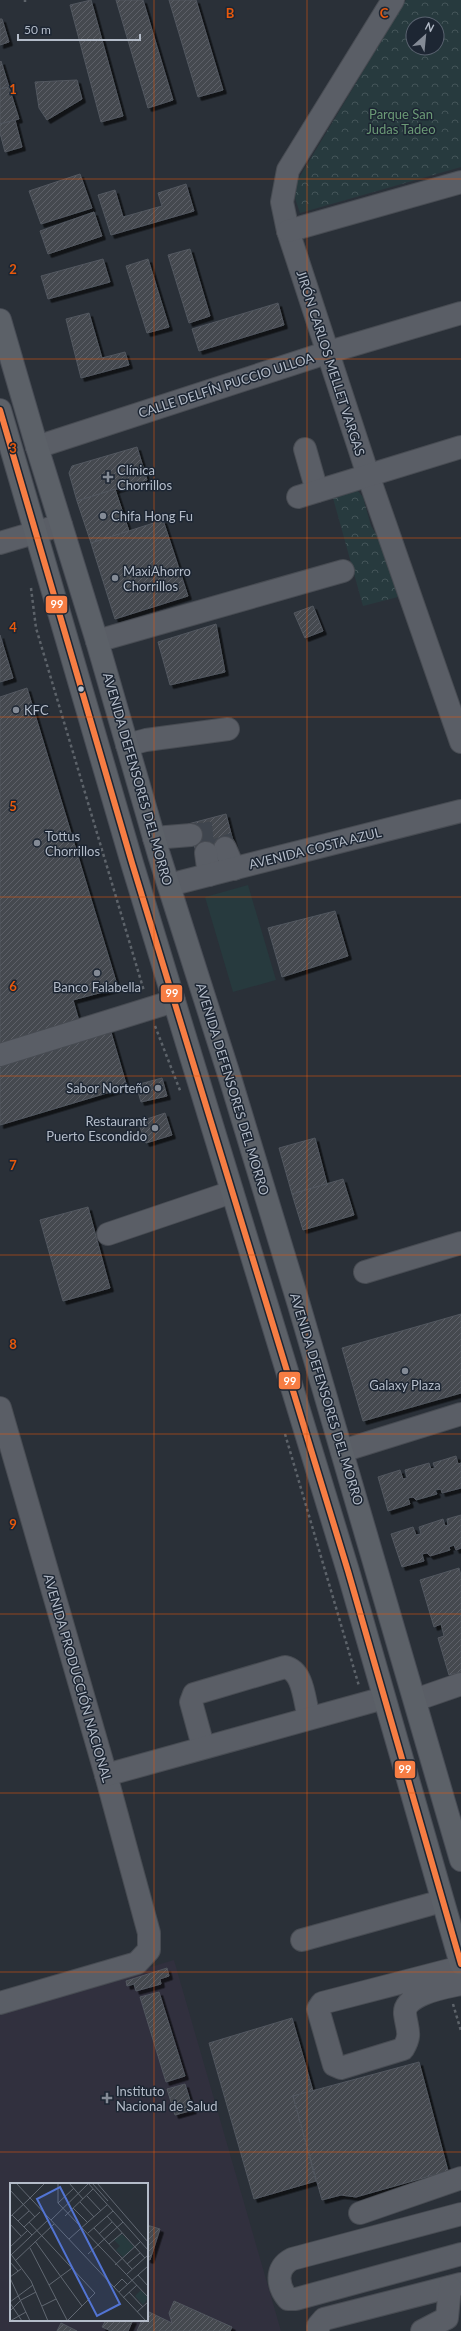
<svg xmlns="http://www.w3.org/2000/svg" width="461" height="2331" font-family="Lato,sans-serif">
<defs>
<pattern id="forest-crowns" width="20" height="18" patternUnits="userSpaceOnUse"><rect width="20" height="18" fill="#273a3e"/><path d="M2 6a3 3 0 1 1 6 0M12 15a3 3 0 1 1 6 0" fill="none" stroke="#445559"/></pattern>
<pattern id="building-hatch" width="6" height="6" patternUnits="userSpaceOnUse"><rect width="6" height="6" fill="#444950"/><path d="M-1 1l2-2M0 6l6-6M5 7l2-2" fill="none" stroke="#5d6168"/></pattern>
<filter id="shadow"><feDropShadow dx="3.5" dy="3.5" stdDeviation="0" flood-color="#0009"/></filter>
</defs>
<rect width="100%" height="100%" fill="#2a3038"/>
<path fill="#31303e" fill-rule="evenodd" d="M174,1960L281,2331H0V2012ZM11,2184H147V2320H11Z"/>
<g fill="url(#forest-crowns)" fill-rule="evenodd">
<path d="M406,0H461V167L300,213L295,198L296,183ZM413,24H437V48H413Z"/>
<path d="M357,490L363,497L371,526L380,540L398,597L363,606L333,498Z"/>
</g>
<path fill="#273a3e" d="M248,885L276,980L233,992L205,897Z"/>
<g fill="url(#building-hatch)" stroke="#52575f" filter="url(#shadow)">
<path d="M91,0L123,116L101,122L70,5Z"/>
<path d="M116,0H143L173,100L148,108Z"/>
<path d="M169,0H196L223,90L198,97Z"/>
<path d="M0,19H2L9,42L0,45Z"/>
<path d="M1,61L9,87L0,89V62Z"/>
<path d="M77,80L82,99L47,120L39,108L35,82Z"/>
<path d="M9,87L19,119L0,124V89Z"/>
<path d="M15,120L22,147L5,152L0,133V124Z"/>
<path d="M80,174L92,208L41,224L29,191Z"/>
<path d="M186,184L194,211L111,235L98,195L115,190L123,217L162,206L158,193Z"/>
<path d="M94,212L102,236L48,254L40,231Z"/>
<path d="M190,249L210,316L189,323L168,255Z"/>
<path d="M103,259L110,282L48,299L41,276Z"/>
<path d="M148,259L169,327L147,333L126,266Z"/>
<path d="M278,303L284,325L199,351L192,329Z"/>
<path d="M89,313L102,358L125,352L129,365L81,378L66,319Z"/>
<path d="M137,447L147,480L77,501L69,473L72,466Z"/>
<path d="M115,489L129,531L91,543L77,501Z"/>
<path d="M163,520L188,596L115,619L91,543Z"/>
<path d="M313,606L323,631L305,638L294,613Z"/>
<path d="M216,624L225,672L170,685L158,642Z"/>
<path d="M0,635L13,678L0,682Z"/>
<path d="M27,688L118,988L73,1000L79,1021L0,1045V697Z"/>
<path d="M226,814L234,845L197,855L188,824Z"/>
<path d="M335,911L348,956L282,977L268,928Z"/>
<path d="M110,1029L127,1087L0,1125V1062Z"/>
<path d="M162,1078L167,1096L141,1102L136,1085Z"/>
<path d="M165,1113L172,1135L146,1143L138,1122Z"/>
<path d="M315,1138L327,1184L292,1194L279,1148Z"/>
<path d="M343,1179L354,1215L303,1230L292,1194Z"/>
<path d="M88,1207L110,1288L63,1301L40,1220Z"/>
<path d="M461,1314V1393L363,1421L342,1348Z"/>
<path d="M456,1456L458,1464L461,1463V1488L442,1493L441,1489L435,1490L437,1494L416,1500L413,1497L408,1498L410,1504L388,1511L378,1477L400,1470L403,1479L407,1478L405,1470L429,1463L431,1469L435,1468L433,1463Z"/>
<path d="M461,1515V1548L456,1550L454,1545L449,1547L450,1550L430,1556L427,1553L422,1554L424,1561L402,1567L391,1534L413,1527L416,1535L421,1534L419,1527L443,1519L445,1526L448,1525L447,1519Z"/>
<path d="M459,1568L461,1575V1672L449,1675L438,1638L444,1636L441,1624L434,1627L420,1580Z"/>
<path d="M167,1968L169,1976L160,1979L161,1984L136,1991L134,1984L127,1986L126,1981Z"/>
<path d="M159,1992L185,2076L166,2082L140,1997Z"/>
<path d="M292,2018L313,2091L293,2096L316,2181L254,2199L209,2043Z"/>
<path d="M419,2062L448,2171L356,2197L341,2195L322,2200L293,2096Z"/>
<path d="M185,2084L193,2110L175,2115L167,2089Z"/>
<path d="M147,2225L160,2229L150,2260L147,2259Z"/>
<path d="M174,2301L232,2327L230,2331H137L142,2320H147V2311L172,2323L169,2313Z"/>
<path d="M106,2320H133L128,2331H111L102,2327Z"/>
<path d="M61,2323L77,2331H57Z"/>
</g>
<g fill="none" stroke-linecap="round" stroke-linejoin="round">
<path stroke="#3f454e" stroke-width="22" stroke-dasharray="22 11" stroke-linecap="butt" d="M191,835L219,832L225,848"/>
<g stroke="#484c53" stroke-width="24">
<g id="minor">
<path d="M393,0L288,170L282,202L288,231L368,475L461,742"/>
<path d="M288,231L461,182"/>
<path d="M37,447L329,352L461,313"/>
<path d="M305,449L317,491"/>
<path d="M298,497L461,447"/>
<path d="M0,543L61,525"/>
<path d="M97,641L343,571"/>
<path d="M127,745L146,740L228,729"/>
<path d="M154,838L191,835"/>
<path d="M225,848L234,869"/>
<path d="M206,853L209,875"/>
<path d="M169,885L461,811"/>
<path d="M0,1055L174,1001"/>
<path d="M108,1234L232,1192"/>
<path d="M365,1272L461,1243"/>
<path d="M0,1408L106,1775L149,1933V1950L137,1963L0,2003"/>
<path d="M342,1451L461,1414"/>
<path d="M415,1700L461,1684"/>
<path d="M203,1746L191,1702L194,1694L285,1667C304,1671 304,1701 309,1717"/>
<path d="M106,1775L384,1698"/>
<path d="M302,1940L442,1901"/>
<path d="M461,1967L322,2003L318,2009L334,2065L341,2068L403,2049C412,2034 407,2030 405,2014C403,1994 447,1987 461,1984"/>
<path d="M360,2213L461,2178"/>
<path d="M461,2214L292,2259C275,2268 277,2286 288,2299H296L461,2254"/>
<path d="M318,2331V2326L324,2319L461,2284"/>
<path d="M422,2331L447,2318L450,2287"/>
</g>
</g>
<g stroke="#484c55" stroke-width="24">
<g id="major">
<path d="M0,320L37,447L97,641L159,855L231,1081L299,1305L461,1860"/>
<path d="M0,410L132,863L348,1571L461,1964"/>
</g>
</g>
<g stroke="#5d636a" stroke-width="2.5" stroke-dasharray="3 3" stroke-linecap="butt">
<path d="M25,0V2"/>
<path d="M31,588L36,628L144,991"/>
<path d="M155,1026L181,1093"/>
<path d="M285,1434L359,1686"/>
<path d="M453,2004L461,2031"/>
</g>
<use href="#minor" stroke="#5a5e66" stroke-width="22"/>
<use href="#major" stroke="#5c6168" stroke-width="22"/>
<g stroke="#1d2633" stroke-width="9">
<path id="bus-1" d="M0,410L132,863L348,1571L461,1964"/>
</g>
<use href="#bus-1" stroke="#f77d43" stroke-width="6"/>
</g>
<path fill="none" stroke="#e8590c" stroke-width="1" stroke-opacity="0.55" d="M154,0V2331M307,0V2331M0,179H461M0,359H461M0,538H461M0,717H461M0,897H461M0,1076H461M0,1255H461M0,1434H461M0,1614H461M0,1793H461M0,1972H461M0,2152H461"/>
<g fill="#848b96" stroke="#1d2633" stroke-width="1.5">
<path d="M106 471h4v4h4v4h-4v4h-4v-4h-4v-4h4z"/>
<circle cx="103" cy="516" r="4"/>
<circle cx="115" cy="578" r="4"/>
<circle cx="16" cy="710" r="4"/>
<circle cx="37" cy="843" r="4"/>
<circle cx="97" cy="973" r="4"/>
<circle cx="158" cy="1088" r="4"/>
<circle cx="155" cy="1128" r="4"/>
<circle cx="405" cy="1371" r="4"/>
<path d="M105 2092h4v4h4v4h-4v4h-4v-4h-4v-4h4z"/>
</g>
<circle fill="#b4bcc9" stroke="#1d2633" stroke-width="1.5" cx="81" cy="689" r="3.5"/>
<g text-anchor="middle" stroke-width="3" stroke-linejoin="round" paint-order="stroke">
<g font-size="13" fill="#6b9a76" stroke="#1d2633">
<text x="401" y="119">Parque San<tspan x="401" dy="15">Judas Tadeo</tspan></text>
</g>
<g font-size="13" fill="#b4bcc9" stroke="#1d2633">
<text transform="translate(331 363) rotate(72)" y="5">JIRÓN CARLOS MELLET VARGAS</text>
<text transform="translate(226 385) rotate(-18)" y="5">CALLE DELFÍN PUCCIO ULLOA</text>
<text transform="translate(138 779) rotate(74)" y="5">AVENIDA DEFENSORES DEL MORRO</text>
<text transform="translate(315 848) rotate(-14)" y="5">AVENIDA COSTA AZUL</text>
<text transform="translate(233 1089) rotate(73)" y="5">AVENIDA DEFENSORES DEL MORRO</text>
<text transform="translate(327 1399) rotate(73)" y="5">AVENIDA DEFENSORES DEL MORRO</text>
<text transform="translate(78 1678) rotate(74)" y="5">AVENIDA PRODUCCIÓN NACIONAL</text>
</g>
<g font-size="13" fill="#b4bcc9" stroke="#1d2633" text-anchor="start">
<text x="117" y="475">Clínica<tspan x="117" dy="15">Chorrillos</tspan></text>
<text x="111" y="521">Chifa Hong Fu</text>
<text x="123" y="576">MaxiAhorro<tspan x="123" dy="15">Chorrillos</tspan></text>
<text x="24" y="715">KFC</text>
<text x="45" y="841">Tottus<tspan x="45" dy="15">Chorrillos</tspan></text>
<text x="97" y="992" text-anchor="middle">Banco Falabella</text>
<text x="150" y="1093" text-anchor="end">Sabor Norteño</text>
<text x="147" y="1126" text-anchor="end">Restaurant<tspan x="147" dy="15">Puerto Escondido</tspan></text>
<text x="405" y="1390" text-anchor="middle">Galaxy Plaza</text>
<text x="116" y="2096">Instituto<tspan x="116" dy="15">Nacional de Salud</tspan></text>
</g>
</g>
<g transform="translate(10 2183)">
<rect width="138" height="138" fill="#2a3038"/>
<path d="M112,51L124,64L113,74L106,67L110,63L104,57ZM131,107L138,115L133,122L125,113Z" fill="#273a3e"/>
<path fill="none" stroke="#616872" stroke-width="1" d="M6,0L136,138M48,0V20L138,114M59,0L73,16M78,0L138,67M82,0L98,18M87,0L138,59M0,7L25,34M77,13L91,28M19,16L35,0M70,19L84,34M48,20L64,5M63,25L77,39M2,32L22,52M55,33L83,6M97,33L135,75M0,34L19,16M41,37L78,1M8,38L19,28M19,39L85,110L57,138M0,41L11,53M14,44L30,29M84,45L122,86M78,50L103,28M89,51L102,39M59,56L97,22M25,58L72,123M99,61L112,50M0,64L17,48M20,65L57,137M0,70L21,98L38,138M78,71L113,39M1,72L38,37M5,78L44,41M0,79L8,88M117,81L130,70M105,82L130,59M117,91L138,72M128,92L138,103M0,94L11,86M0,95L20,138M39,102L62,85M104,104L112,96L117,101M109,109L138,83M119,109L133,124M113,115L127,102M0,119L23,102M0,120L12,138M32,123L46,116M0,128L11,117L26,109M127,129L138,119M0,138L16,129"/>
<path fill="#5274d3" fill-opacity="0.15" stroke="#5274d3" stroke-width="2" d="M50,4L110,121L87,133L27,16Z"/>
<rect width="138" height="138" fill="none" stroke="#b4bcc9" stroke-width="2"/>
</g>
<g font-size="13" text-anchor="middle" font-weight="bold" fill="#e8590c" stroke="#1d2633" stroke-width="3" stroke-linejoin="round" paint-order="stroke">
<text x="230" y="18">B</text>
<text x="384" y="18">C</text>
<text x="13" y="94">1</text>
<text x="13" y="274">2</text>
<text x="13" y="453">3</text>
<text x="13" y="632">4</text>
<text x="13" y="811">5</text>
<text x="13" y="991">6</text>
<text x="13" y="1170">7</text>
<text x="13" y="1349">8</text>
<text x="13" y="1529">9</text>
</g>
<g stroke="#1d2633" stroke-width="1.5">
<rect x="45" y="595" width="23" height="19" rx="4" fill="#f77d43"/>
<rect x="160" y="984" width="23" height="19" rx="4" fill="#f77d43"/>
<rect x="278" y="1371" width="23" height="19" rx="4" fill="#f77d43"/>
<rect x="394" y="1760" width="22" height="19" rx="4" fill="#f77d43"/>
</g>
<g font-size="11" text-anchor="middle" font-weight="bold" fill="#fff">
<text x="57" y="608">99</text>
<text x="172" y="997">99</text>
<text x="290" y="1385">99</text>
<text x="405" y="1773">99</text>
</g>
<g transform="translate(425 36) rotate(27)"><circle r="19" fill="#1d2633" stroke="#59626f"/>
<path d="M0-3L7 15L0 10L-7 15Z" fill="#848b96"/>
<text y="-6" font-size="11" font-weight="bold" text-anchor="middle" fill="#b4bcc9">N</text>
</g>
<path d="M18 34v6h122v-6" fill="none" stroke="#b4bcc9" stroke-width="2"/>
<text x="24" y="34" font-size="12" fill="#b4bcc9" stroke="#1d2633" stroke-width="3" paint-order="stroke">50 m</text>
</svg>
